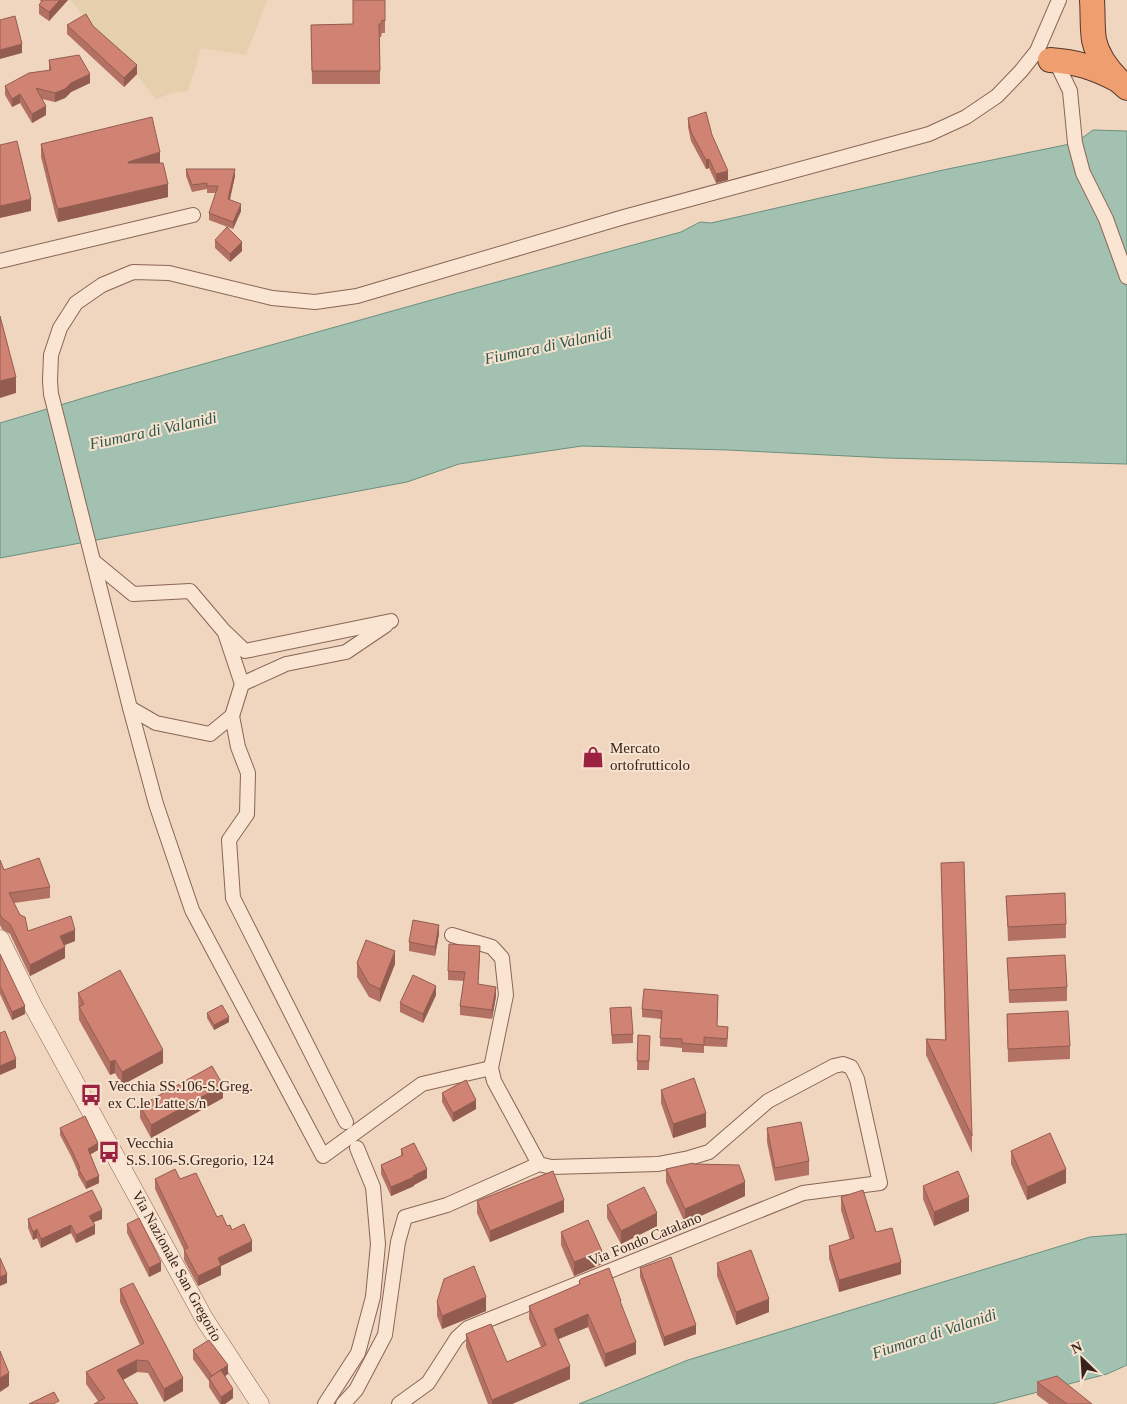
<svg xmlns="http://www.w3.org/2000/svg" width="1127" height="1404" font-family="Georgia,serif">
<rect width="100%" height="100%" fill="#f0d6bf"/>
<path fill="#e6cfac" d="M70,0H267L246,55L201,48L188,91L172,93L156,99L137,74L95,39L78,9Z"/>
<g fill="#a2c1b1" stroke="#69907d">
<path d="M1093,130L1127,131V464L887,458L728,450L582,446L459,464L407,482L0,558V423L107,391L453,294L681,232L700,222L711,223L943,170L1075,143Z"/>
<path d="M1127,1234V1365L1107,1374L992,1404H579L688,1360L1090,1237Z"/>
</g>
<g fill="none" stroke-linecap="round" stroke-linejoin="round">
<g stroke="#896556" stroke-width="16">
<g id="minor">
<path d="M1050,60L1059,68L1070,91L1075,143L1083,173L1106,219L1127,277"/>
<path d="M0,261L193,215"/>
<path d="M93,561L133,594L190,591L223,630L245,651L391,621"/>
<path d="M225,633L242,684"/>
<path d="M130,708L156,723L210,734L232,716L242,684L286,664L346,652L386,625"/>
<path d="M232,716L238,747L248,773L247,814L229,840L233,898L346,1122"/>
<path d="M491,1068L422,1084L323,1156L192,910L156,804L130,708L51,394L50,381L51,355L60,328L76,303L102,285L133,272L169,273L272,298L315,302L357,296L624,217L929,134L966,117L997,96L1021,71L1037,51L1059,0"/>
<path d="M325,1404L358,1353L373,1297L378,1244L373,1187L357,1148"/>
<path d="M343,1404L356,1390L385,1335L398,1242L405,1217L447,1205L539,1164"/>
<path d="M399,1404L428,1383L457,1338L468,1328L803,1193L880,1183L857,1079L851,1067L843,1064L834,1066L768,1101L709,1152L689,1158L658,1164L551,1167L539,1164L494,1081L491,1068L506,995L502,958L492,947L452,935"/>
</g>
</g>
<g stroke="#896556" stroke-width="19">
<path id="tertiary" d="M0,939L33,1006L205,1320L260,1404"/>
</g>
<g stroke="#57352b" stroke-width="26">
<g id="trunk">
<path d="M1092,0C1093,13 1092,27 1094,40C1098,59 1113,76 1127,88"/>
<path d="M1050,60C1076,62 1093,67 1116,79"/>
</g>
</g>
<use href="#minor" stroke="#fae5d2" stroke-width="14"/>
<use href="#tertiary" stroke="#fae5d2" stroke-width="18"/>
<use href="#trunk" stroke="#ee9e6f" stroke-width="24"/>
</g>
<g fill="#b37163">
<path d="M40,0H68L49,21L39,14V5L41,2Z"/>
<path d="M385,0V33H382L381,37H380V84H312L311,25L353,24Z"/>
<path d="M67,25L93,26L137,74L124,87L67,34Z"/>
<path d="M49,60L90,83L71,92L65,98L55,102L42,99L46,115L32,123L20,103L12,107L5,95V86L49,70Z"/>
<path d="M688,118L712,135L728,180L716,183L709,168L706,169L691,141L688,127Z"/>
<path d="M41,144L160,163L168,197L58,222L56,217L41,157Z"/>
<path d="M186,169L235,176L230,200L241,211L233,229L209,220V213L216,193H207V189L192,192L186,176Z"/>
<path d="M215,240L242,251L230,262L215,248Z"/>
<path d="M0,860L4,870L50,887V898L14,903L28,931L75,941L64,945L65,958L30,976L10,934L2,929L0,925Z"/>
<path d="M941,863L972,1136V1153L926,1055V1039L945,1040Z"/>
<path d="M1006,896L1066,924V938L1008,941Z"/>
<path d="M439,934L435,956L409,951V942Z"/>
<path d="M0,954L25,1014L12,1020L0,994Z"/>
<path d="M480,955L478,984L496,996L492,1019L460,1015V1006L464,981L448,980V971Z"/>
<path d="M1007,958L1067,987V1001L1009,1003Z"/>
<path d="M357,963L395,964L380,1002L369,997L357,977Z"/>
<path d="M78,993L163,1063L122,1085L115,1073L110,1075L79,1020Z"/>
<path d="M436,995L423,1023L400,1012V1003Z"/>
<path d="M718,1004L717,1026L728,1035L727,1047L704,1046V1053L682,1052V1048L660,1046L661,1019L642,1017V1009Z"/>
<path d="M610,1008L633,1034V1043L612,1044Z"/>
<path d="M207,1013L229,1022L214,1030L207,1018Z"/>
<path d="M1007,1014L1070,1046V1059L1008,1062Z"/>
<path d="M638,1035L650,1036L649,1070H637Z"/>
<path d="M661,1090L706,1127L673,1138L661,1103Z"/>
<path d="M442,1093L476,1109L453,1122L442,1102Z"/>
<path d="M223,1098L151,1138L140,1118V1106Z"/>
<path d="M60,1128L98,1150L90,1154L99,1183L86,1189L78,1175V1172L71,1156L60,1135Z"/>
<path d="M767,1128L809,1161V1175L775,1181L767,1142Z"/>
<path d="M401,1149L427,1178L414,1185V1186L391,1196L381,1174V1165L401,1156Z"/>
<path d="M1011,1151L1066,1183L1027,1200L1011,1164Z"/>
<path d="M693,1164L745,1196L685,1223L666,1182V1169Z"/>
<path d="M155,1179H180L217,1217L232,1230L252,1251L221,1266V1275L198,1286L184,1260V1250L155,1189Z"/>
<path d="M923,1186L969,1211L934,1226L923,1199Z"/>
<path d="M841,1197L876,1232L901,1274L839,1292L829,1258V1246L850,1240L841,1210Z"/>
<path d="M477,1201L564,1212L490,1242L477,1213Z"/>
<path d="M607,1205L657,1226L621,1244L607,1218Z"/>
<path d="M28,1219H102L93,1222L95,1234L76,1243L71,1233L41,1248L37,1238L33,1240L28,1228Z"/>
<path d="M127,1224L161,1271L149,1277L127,1233Z"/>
<path d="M561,1232L602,1264L574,1276L561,1245Z"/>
<path d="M717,1263L769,1312L736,1325L717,1276Z"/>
<path d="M640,1268L696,1334L664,1346L640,1277Z"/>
<path d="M579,1281L621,1304L636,1354L605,1367L588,1327L558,1339L570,1379L512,1404H488L466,1347V1334L507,1362L541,1347L529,1319V1306L579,1285Z"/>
<path d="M120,1289L183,1391L164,1402L148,1373L137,1372L123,1380L138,1404L98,1401L86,1384V1372L140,1345L120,1302Z"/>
<path d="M437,1302L486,1311L442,1329L437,1316Z"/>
<path d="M193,1350L228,1374L225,1376L233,1398L225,1404H220L209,1387V1381L193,1359Z"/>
<path d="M1037,1382L1092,1404H1049L1037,1395Z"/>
</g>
<g fill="#925c50">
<path d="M60,0H68L49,21V12Z"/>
<path d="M22,44V53L0,59V50Z"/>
<path d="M137,65V74L124,87V78Z"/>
<path d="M90,74V83L71,92L65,98L55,102V93L71,83Z"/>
<path d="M20,94V103L12,107V99Z"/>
<path d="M46,106V115L32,123V114Z"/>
<path d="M160,152V166L128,175V162Z"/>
<path d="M709,159V168L706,169V160Z"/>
<path d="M235,169V176L228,206V199Z"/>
<path d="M728,171V180L716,183V174Z"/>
<path d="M168,184V197L58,222V209Z"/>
<path d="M31,199V211L0,218V206Z"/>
<path d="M241,204V211L233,229V222Z"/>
<path d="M242,242V251L230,262V254Z"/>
<path d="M16,377V393L0,398V381Z"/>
<path d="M439,925V934L435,956V947Z"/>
<path d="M75,930V941L60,947V936Z"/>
<path d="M65,947V958L30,976V965Z"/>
<path d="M395,951V964L380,1002V989Z"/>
<path d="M436,986V995L423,1023V1014Z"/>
<path d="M496,987V996L492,1019V1010Z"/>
<path d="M25,1006V1014L12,1020V1012Z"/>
<path d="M229,1017V1022L214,1030V1025Z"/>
<path d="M163,1050V1063L122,1085V1072Z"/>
<path d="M16,1059V1068L0,1075V1066Z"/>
<path d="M115,1060V1073L110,1075V1062Z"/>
<path d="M223,1085V1098L151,1138V1125Z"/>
<path d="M476,1100V1109L453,1122V1113Z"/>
<path d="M706,1113V1127L673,1138V1124Z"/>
<path d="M98,1143V1150L88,1156V1149Z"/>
<path d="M427,1169V1178L414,1185V1186L391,1196V1187Z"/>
<path d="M1066,1169V1183L1027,1200V1187Z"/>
<path d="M99,1176V1183L86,1189V1182Z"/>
<path d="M745,1182V1196L685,1223V1209Z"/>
<path d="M969,1197V1211L934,1226V1212Z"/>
<path d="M564,1200V1212L490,1242V1231Z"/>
<path d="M102,1210V1219L89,1224V1216Z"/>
<path d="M657,1213V1226L621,1244V1231Z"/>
<path d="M71,1225V1233L41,1248V1239Z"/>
<path d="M95,1225V1234L76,1243V1235Z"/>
<path d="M37,1229V1238L33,1240V1232Z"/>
<path d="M252,1241V1251L221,1266V1275L198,1286V1276L218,1258Z"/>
<path d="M602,1251V1264L574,1276V1262Z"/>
<path d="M161,1262V1271L149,1277V1268Z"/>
<path d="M901,1262V1274L839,1292V1280Z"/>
<path d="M7,1274V1283L0,1286V1277Z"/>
<path d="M486,1297V1311L442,1329V1316Z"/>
<path d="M769,1299V1312L736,1325V1312Z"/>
<path d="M588,1314V1327L554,1341V1329Z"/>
<path d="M696,1325V1334L664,1346V1337Z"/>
<path d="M636,1342V1354L605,1367V1354Z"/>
<path d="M137,1360V1372L117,1383V1370Z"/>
<path d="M228,1365V1374L213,1384L212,1376Z"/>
<path d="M570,1366V1379L512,1404H492V1400Z"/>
<path d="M9,1373V1386L0,1392V1378Z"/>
<path d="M183,1378V1391L164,1402V1389Z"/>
<path d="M233,1389V1398L225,1404H221V1397Z"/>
</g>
<g fill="#d08373" stroke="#925c50">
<path d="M43,0H60L49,12L39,5Z"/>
<path d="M353,0H385V21L382,20L381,24H379L380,71H312L311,25L353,24Z"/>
<path d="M86,14L93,26L137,65L124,78L67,25Z"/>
<path d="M15,16L22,44L0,50V20Z"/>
<path d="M79,55L90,74L71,83L65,89L55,93L36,88L46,106L32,114L20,94L12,99L5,86L29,73L51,70L49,60Z"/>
<path d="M706,112L712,135L728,171L716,174L709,159L706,160L691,132L688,118Z"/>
<path d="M152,117L160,152L128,162V163H163L168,184L58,209L56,204L41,144Z"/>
<path d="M17,141L31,199L0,206V145Z"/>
<path d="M186,169H235L228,199L241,204L233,222L209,213L218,186H207V183L192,185Z"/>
<path d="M227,227L242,242L230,254L215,240Z"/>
<path d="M0,316L16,377L0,381Z"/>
<path d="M39,858L50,887L9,893L20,915L25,917L28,931L71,916L75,930L60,936L65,947L30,965L10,924L2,918L0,914V860L4,870Z"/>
<path d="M964,862L972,1136L926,1039L946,1040L941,863Z"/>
<path d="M1065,893L1066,924L1008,927L1006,896Z"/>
<path d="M413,920L439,925L435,947L409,942Z"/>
<path d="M366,940L395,951L380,989L369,984L357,963Z"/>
<path d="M449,944L480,946L478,984L496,987L492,1010L460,1006L465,972L448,971Z"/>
<path d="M0,954L25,1006L12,1012L0,986Z"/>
<path d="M1065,955L1067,987L1009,990L1007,958Z"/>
<path d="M120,970L163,1050L122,1072L115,1060L110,1062L79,1007L84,1004L78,993Z"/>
<path d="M413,975L436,986L423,1014L400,1003Z"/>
<path d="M644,989L718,995L717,1026L728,1027L727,1039L704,1037V1045L682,1043V1039L660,1038L662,1011L642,1009Z"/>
<path d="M222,1005L229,1017L214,1025L207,1013Z"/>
<path d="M631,1007L633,1034L612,1035L610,1008Z"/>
<path d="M1068,1011L1070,1046L1008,1049L1007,1014Z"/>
<path d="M5,1031L16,1059L0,1066V1033Z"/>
<path d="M638,1035L650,1036L649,1061H637Z"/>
<path d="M212,1066L223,1085L151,1125L140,1106Z"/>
<path d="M694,1078L706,1113L673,1124L661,1090Z"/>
<path d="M466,1080L476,1100L453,1113L442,1093Z"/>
<path d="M85,1116L98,1143L88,1149L99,1176L86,1182L78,1168H80L71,1149L60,1128Z"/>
<path d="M801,1122L809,1161L775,1168L767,1128Z"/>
<path d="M1050,1133L1066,1169L1027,1187L1011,1151Z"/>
<path d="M414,1143L427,1169L413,1176L414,1177L391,1187L381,1165L403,1155L401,1149Z"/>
<path d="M693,1163V1164L739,1165L745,1182L685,1209L666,1169Z"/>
<path d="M175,1169L180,1179L196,1173L217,1217L222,1215L227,1226L230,1225L232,1230L244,1224L252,1241L218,1258L221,1265L198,1276L184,1250L188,1248L155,1179Z"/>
<path d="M553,1171L564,1200L490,1231L477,1201Z"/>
<path d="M958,1171L969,1197L934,1212L923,1186Z"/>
<path d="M644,1187L657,1213L621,1231L607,1205Z"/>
<path d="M92,1190L102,1210L89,1216L95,1225L76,1235L71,1225L41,1239L37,1229L33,1232L28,1219Z"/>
<path d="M863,1190L876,1232L892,1228L901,1262L839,1280L829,1246L854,1238L841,1197Z"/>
<path d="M139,1218L161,1262L149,1268L127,1224Z"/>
<path d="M588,1220L602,1251L574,1262L561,1232Z"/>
<path d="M751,1250L769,1299L736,1312L717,1263Z"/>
<path d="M671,1257L696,1325L664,1337L640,1268Z"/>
<path d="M0,1258L7,1274L0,1277Z"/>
<path d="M474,1266L486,1297L442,1316L437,1302L444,1279Z"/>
<path d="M609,1268L621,1301H620L636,1342L605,1354L588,1314L554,1329L570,1366L492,1400L466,1334L491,1324L507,1362L546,1345L529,1306L580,1284L579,1281L581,1279Z"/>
<path d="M133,1283L183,1378L164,1389L148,1361L137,1360L117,1370L138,1404H94L105,1398L86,1372L144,1343L120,1289Z"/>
<path d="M209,1340L228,1365L212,1376L193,1350Z"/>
<path d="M0,1351L9,1373L0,1378Z"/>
<path d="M221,1370L233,1389L221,1397L209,1378Z"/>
<path d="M1057,1376L1092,1404H1067L1037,1382Z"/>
<path d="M54,1392L59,1401L53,1404H29Z"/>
</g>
<defs>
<g id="shop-bare" transform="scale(1.725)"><path d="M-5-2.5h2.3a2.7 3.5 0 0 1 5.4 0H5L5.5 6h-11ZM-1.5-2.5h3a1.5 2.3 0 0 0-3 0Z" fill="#9b2341" stroke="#f7e2cf" stroke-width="2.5" paint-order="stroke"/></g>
<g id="bus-bare" transform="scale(1.725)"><path d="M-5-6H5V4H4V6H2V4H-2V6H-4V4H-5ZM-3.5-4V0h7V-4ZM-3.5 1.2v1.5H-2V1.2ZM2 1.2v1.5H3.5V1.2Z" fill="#9b2341" stroke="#f7e2cf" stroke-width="2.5" paint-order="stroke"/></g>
</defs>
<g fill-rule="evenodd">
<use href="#shop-bare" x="593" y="757"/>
<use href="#bus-bare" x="91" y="1095"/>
<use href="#bus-bare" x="109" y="1152"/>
</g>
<g text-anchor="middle" stroke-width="4" stroke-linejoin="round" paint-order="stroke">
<g font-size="15" fill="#38231c" stroke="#f7e2cf" text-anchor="start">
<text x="610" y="753">Mercato<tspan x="610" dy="17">ortofrutticolo</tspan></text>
<text x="108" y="1091">Vecchia SS.106-S.Greg.<tspan x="108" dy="17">ex C.le Latte s/n</tspan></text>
<text x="126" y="1148">Vecchia<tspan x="126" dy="17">S.S.106-S.Gregorio, 124</tspan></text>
</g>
<g font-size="15" fill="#38231c" stroke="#f7e2cf">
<text transform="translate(645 1239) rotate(-22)" y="5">Via Fondo Catalano</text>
<text transform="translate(177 1266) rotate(61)" y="5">Via Nazionale San Gregorio</text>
</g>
<g font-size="16" font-style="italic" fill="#2a594b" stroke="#f7e2cf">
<text transform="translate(548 345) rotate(-12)" y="6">Fiumara di Valanidi</text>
<text transform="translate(153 430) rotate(-12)" y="6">Fiumara di Valanidi</text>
<text transform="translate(934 1333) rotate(-18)" y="6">Fiumara di Valanidi</text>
</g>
</g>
<g transform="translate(1082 1359) rotate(335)" stroke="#f7e2cf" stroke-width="4" paint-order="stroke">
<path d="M0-4L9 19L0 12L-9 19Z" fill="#38231c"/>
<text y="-8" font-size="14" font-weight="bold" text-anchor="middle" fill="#38231c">N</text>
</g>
</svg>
